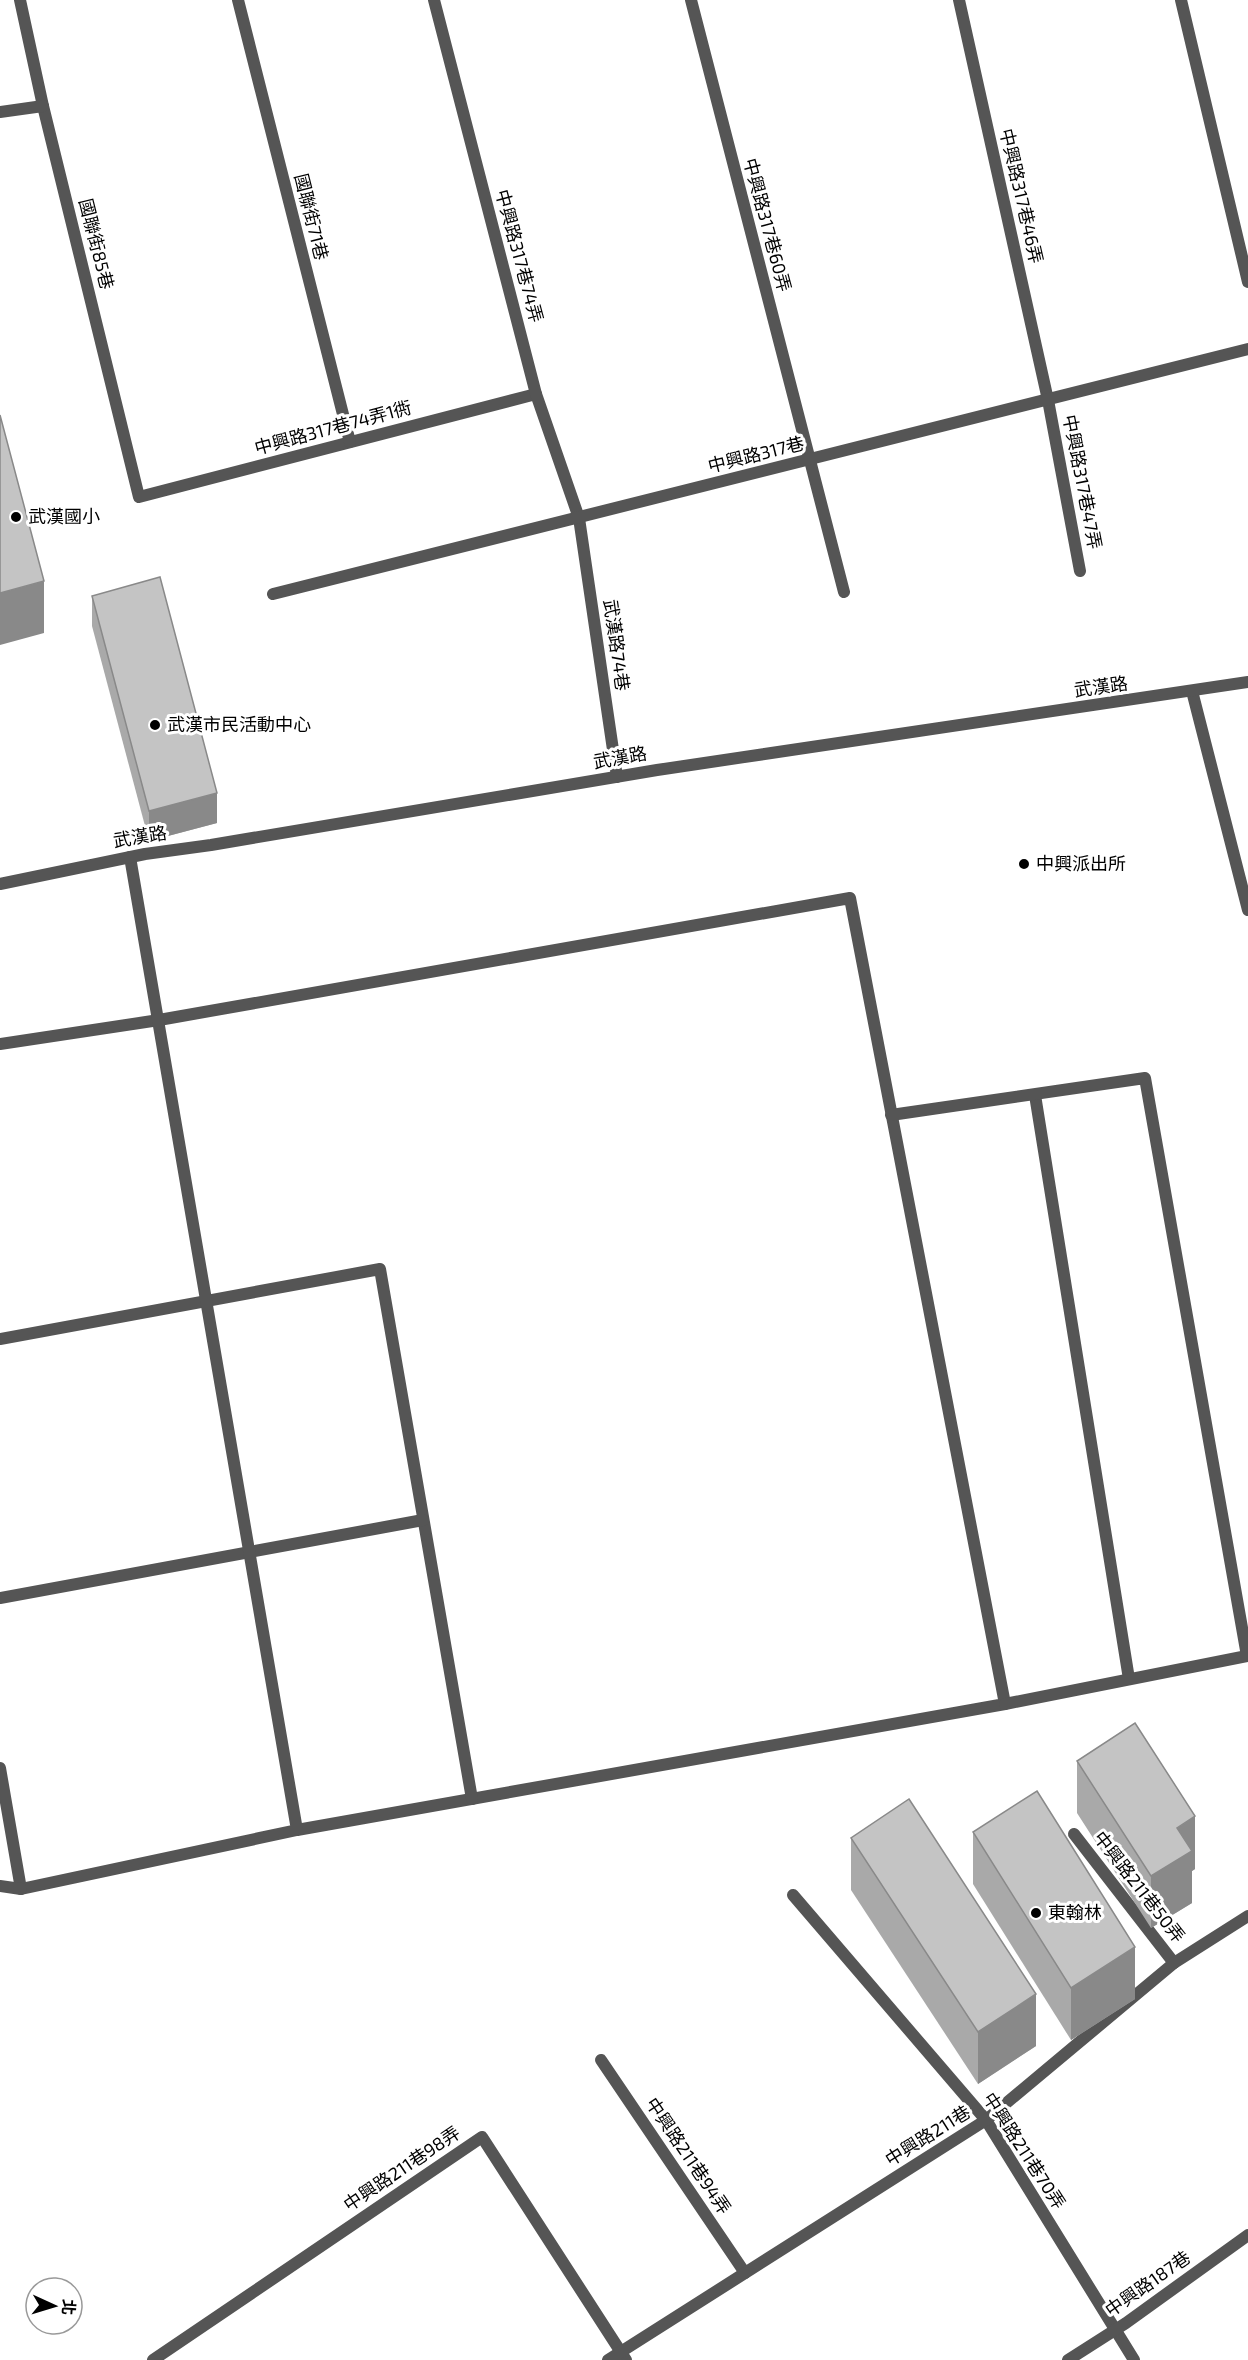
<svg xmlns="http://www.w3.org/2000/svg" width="1248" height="2360" font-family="'Exo 2','Noto Sans TC',sans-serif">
<rect width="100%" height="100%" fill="#fff"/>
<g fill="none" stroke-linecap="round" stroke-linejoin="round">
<g stroke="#555" stroke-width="12">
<path d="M20,0L43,106L139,497L536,394"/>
<path d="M238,0L350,442"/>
<path d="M434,0L536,394L579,518L617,777"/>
<path d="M691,0L844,592"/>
<path d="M959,0L1048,400L1080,571"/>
<path d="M1181,0L1248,282"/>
<path d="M0,112L43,106"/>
<path d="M273,594L1248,349"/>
<path d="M1192,691L1248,910"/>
<path d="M0,1044L159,1020L850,898L1005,1704L297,1830"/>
<path d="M1035,1095L1129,1679"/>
<path d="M891,1115L1145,1078L1247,1656L1005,1704"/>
<path d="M0,1339L380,1269L472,1799"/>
<path d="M0,1598L423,1520"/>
<path d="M0,1768L21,1889L297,1830L130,857"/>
<path d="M0,1886L21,1889"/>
<path d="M601,2060L745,2273"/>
</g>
<g stroke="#555" stroke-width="12">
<path d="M0,884L145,854L211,845L657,770L1248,682"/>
<path d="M1074,1834L1174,1963"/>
<path d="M793,1895L986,2120L1134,2360"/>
<path d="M153,2360L482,2137L626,2360"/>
<path d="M608,2360L986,2120L1174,1963L1248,1916"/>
<path d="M1068,2360L1126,2323L1248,2235"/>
</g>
</g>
<g fill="#a9a9a9">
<path d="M92,596L217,823L149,841L92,626Z"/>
<path d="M1077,1761L1195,1869L1192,1871V1903L1151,1928L1077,1813Z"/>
<path d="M973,1832L1135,1999L1071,2040L973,1884Z"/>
<path d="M851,1838L1036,2046L978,2084L851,1890Z"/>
</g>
<g fill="#898989">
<path d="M44,581V633L0,645V593Z"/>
<path d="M217,793V823L149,841V811Z"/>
<path d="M1195,1816V1869L1192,1871V1903L1151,1928V1876L1177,1828Z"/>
<path d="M1135,1947V1999L1071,2040V1988Z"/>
<path d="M1036,1994V2046L978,2084V2032Z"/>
</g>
<g fill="#c4c4c4" stroke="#898989" stroke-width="1.5">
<path d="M0,415L44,581L0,593Z"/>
<path d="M160,577L217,793L149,811L92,596Z"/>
<path d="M1135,1723L1195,1816L1177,1828L1192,1851L1151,1876L1077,1761Z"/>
<path d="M1037,1791L1135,1947L1071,1988L973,1832Z"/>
<path d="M909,1799L1036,1994L978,2032L851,1838Z"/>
</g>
<g fill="#000" stroke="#fff" stroke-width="2">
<circle cx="16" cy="517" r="6"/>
<circle cx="155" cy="725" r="6"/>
<circle cx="1024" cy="864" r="6"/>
<circle cx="1036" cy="1913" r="6"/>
</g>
<g text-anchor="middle" stroke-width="6" stroke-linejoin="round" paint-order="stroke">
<g font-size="18" fill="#000" stroke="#fff">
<text transform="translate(1021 196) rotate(77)" y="6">中興路317巷46弄</text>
<text transform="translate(311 217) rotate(76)" y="6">國聯街71巷</text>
<text transform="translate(767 225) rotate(75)" y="6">中興路317巷60弄</text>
<text transform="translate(96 244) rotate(76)" y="6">國聯街85巷</text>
<text transform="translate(519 256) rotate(75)" y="6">中興路317巷74弄</text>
<text transform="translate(333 428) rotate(-15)" y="6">中興路317巷74弄1衖</text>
<text transform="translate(756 455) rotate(-14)" y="6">中興路317巷</text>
<text transform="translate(1082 482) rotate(79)" y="6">中興路317巷47弄</text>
<text transform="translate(616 645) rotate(82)" y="6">武漢路74巷</text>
<text transform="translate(1101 687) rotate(-8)" y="6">武漢路</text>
<text transform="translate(620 758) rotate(-10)" y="6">武漢路</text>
<text transform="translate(140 837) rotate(-9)" y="6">武漢路</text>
<text transform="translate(1139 1887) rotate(52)" y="6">中興路211巷50弄</text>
<text transform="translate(928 2136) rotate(-32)" y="6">中興路211巷</text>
<text transform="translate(1024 2151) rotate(57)" y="6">中興路211巷70弄</text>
<text transform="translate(688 2156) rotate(56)" y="6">中興路211巷94弄</text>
<text transform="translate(402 2169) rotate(-34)" y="6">中興路211巷98弄</text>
<text transform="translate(1148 2284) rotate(-35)" y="6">中興路187巷</text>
</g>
<g font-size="18" fill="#000" stroke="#fff" text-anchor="start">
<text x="28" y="523">武漢國小</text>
<text x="167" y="731">武漢市民活動中心</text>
<text x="1036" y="870">中興派出所</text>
<text x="1048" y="1919">東翰林</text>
</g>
</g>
<g transform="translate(54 2306) rotate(94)"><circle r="28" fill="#ffffff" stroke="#999999" stroke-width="1.5"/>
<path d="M0-4.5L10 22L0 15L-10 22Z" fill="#000000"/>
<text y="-9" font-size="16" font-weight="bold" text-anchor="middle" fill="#000000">北</text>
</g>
</svg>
